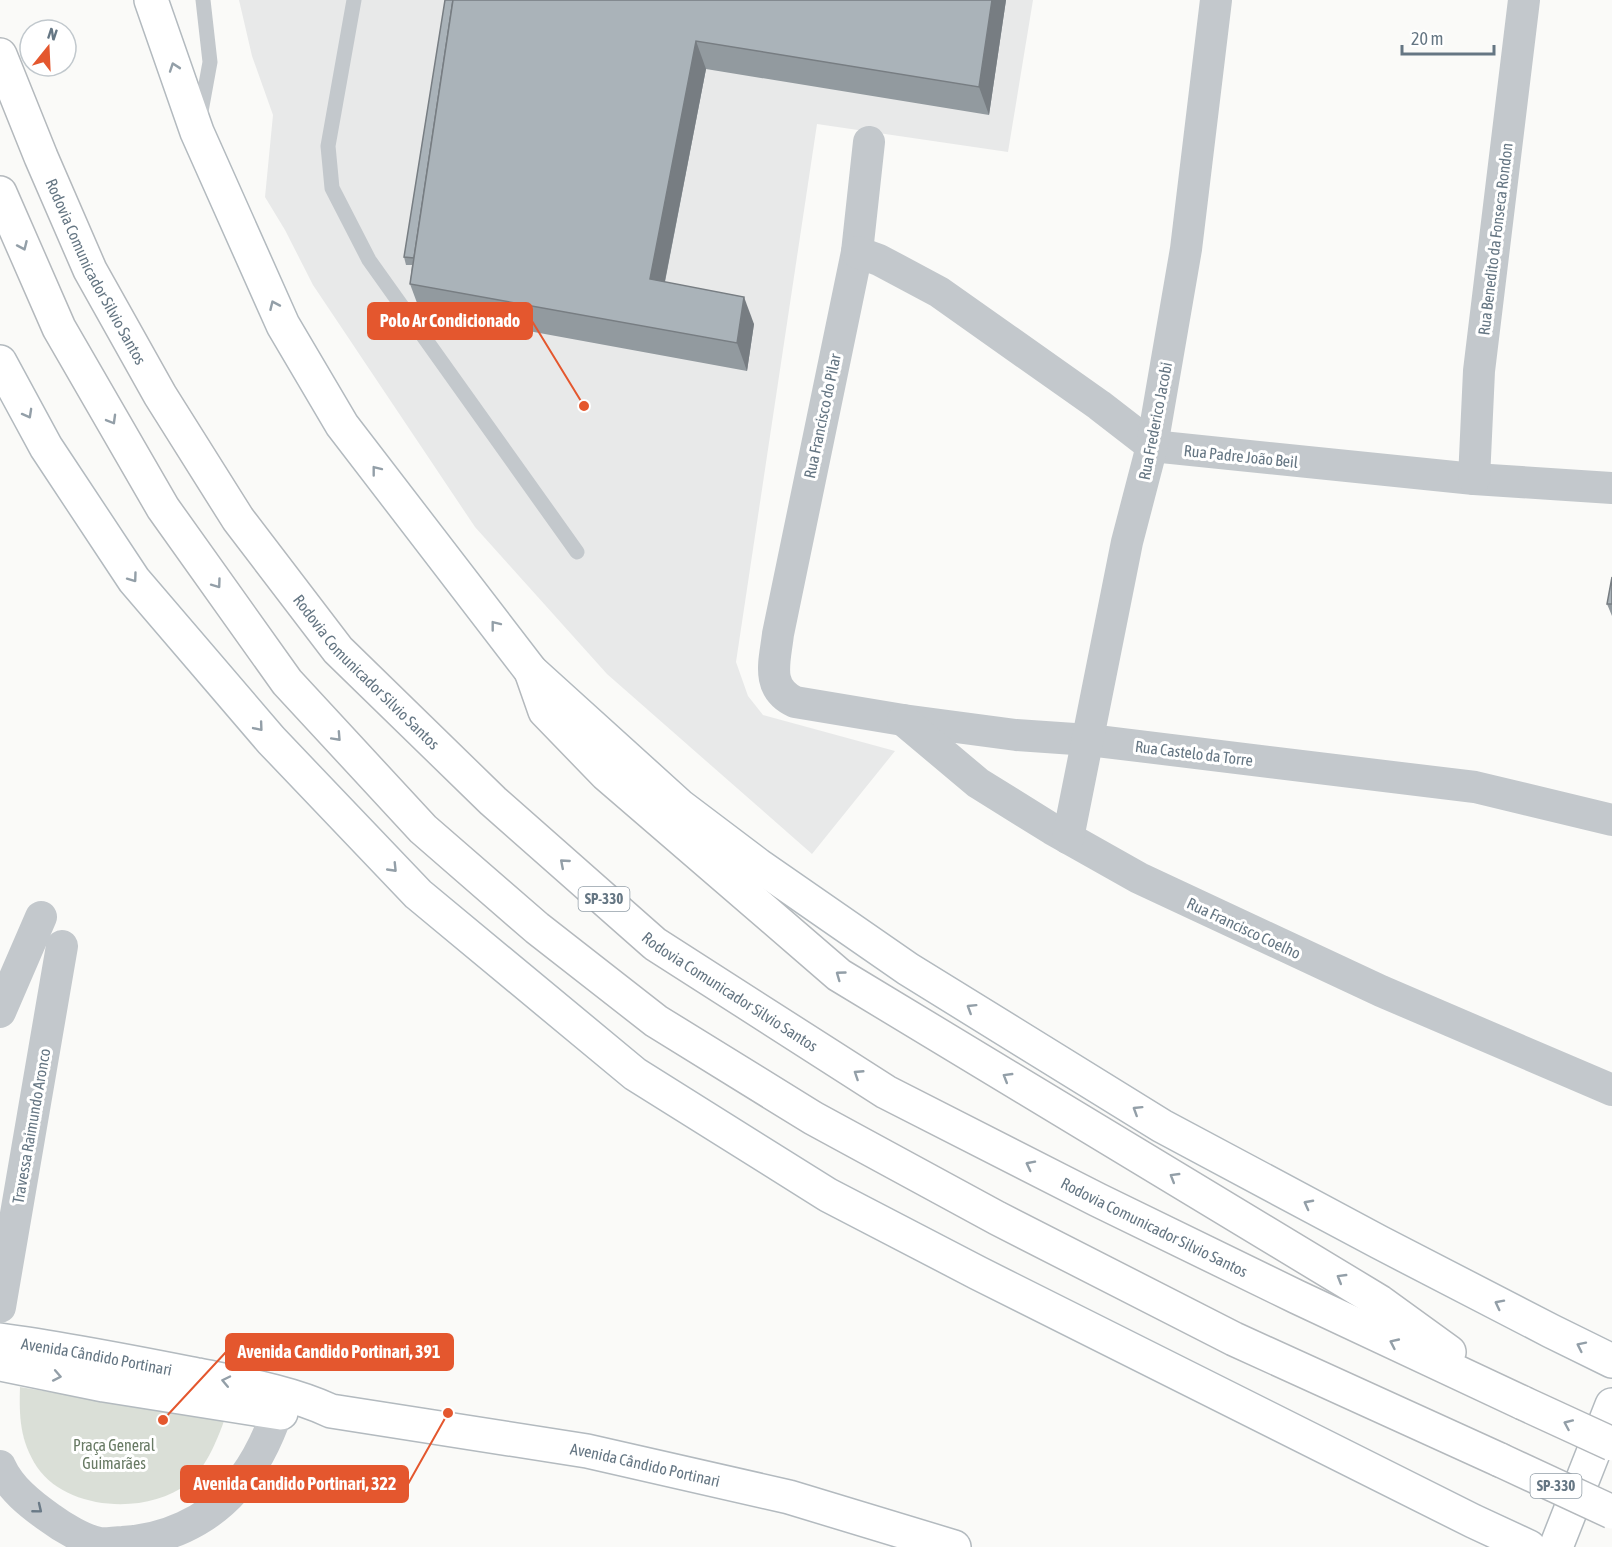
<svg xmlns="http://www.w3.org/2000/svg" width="1612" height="1547" font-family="'Asap Condensed',sans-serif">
<rect width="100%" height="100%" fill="#fafaf8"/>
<path fill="#e8e9e9" d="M239,0H1033L1008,152L817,124L736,662L748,696L763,715L895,751L812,854L607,674L475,527L313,285L285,230L265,197L273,115L252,56Z"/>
<path fill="#dadfd7" d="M20,1387L224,1421C216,1443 205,1469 187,1484C147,1515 67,1511 37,1467C20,1441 19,1417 20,1387Z"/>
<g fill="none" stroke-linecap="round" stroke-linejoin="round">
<g stroke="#b3babf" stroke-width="36">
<g id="secondary">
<path d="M151,0L197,132L283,325L342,425L531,671L680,806L758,865L908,969L1162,1126L1379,1242L1551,1331L1612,1361"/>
<path d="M0,362L46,447L134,580L271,740L418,894L635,1074L828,1195L978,1273L1473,1521L1529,1547"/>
<path id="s1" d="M0,1340C67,1349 132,1362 198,1375C242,1384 290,1392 331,1411L587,1451L789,1497L954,1547"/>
<path d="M0,1364L104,1385L281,1413"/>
<path d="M1556,1547L1612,1405"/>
</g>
</g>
<g stroke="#b4b9bd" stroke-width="36">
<g id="motorway">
<path id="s2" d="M0,55L41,157L90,270L160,395L238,519L338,650L493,801L655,944L886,1092L1098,1200L1297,1297L1523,1403"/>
<path d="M0,193L59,328L163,508L287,682L423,829L537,928L656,1021L813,1118L997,1218L1234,1339L1500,1460"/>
<path d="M531,671L545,711L606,774L839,975L1380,1302L1449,1352"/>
</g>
</g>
<g stroke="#c3c8cc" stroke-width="15">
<path d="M354,0L328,146L332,188L369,260L577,552"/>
<path d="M200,117L210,62L203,0"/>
</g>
<g stroke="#c3c8cc" stroke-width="32">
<path d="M869,142L857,252L778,634C775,661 765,688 795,702L903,720L1016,735L1089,740L1475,787L1612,820"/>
<path d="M857,252L879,260L939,292L1099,405L1152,446L1474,479L1612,488"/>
<path d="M1474,479L1479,371L1524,0"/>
<path d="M903,720L978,783L1052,829L1139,878L1381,991L1612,1090"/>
<path d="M1068,838L1127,542L1152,446L1186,249L1216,0"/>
<path d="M0,1012L41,917"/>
<path d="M0,1307L62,946"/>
<path d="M0,1466C10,1488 30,1504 50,1518C62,1527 84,1540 99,1543C106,1544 115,1542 122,1542C165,1540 206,1522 235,1489C259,1461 272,1429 283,1395"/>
</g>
<use href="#secondary" stroke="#fff" stroke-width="33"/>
<use href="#motorway" stroke="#fff" stroke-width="33"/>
<g stroke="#b4b9bd" stroke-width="36" stroke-linecap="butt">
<g id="motorway-bridge">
<path d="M1523,1403L1612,1444"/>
<path d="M1500,1460L1612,1512"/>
</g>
</g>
<use href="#motorway-bridge" stroke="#fff" stroke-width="33"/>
</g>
<g fill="#929a9f">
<path d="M445,0H1006L989,115L706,69L665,282L754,324L747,371L420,311L410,284L412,265H406L404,257Z"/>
<path d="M1612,577V616L1607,604Z"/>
</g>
<g fill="#777d82">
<path d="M992,0H1006L989,115L979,87Z"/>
<path d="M696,41L706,69L660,306L650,279Z"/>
<path d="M744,297L754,324L747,371L737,343Z"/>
</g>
<g fill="#aab3b9" stroke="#777d82" stroke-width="1.5">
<path d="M445,0H453L414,258L404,257Z"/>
<path d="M453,0H992L979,87L696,41L650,279L744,297L737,343L410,284Z"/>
<path d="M1612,577V604H1607Z"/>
</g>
<defs><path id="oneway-chevron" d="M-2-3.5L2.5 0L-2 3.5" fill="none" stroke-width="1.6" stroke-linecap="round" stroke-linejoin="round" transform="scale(1.5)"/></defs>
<g stroke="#939fa8">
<use href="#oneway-chevron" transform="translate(174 67) rotate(-109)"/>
<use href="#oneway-chevron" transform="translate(23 246) rotate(66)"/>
<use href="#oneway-chevron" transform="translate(274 305) rotate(-114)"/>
<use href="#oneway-chevron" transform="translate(28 414) rotate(61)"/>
<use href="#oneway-chevron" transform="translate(112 420) rotate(60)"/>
<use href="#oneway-chevron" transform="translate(376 470) rotate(-128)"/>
<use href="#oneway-chevron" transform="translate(133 578) rotate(54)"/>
<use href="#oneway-chevron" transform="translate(217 584) rotate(54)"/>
<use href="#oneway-chevron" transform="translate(495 625) rotate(-128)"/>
<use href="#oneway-chevron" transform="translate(259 727) rotate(50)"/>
<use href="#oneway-chevron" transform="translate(337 737) rotate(47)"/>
<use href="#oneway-chevron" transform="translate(564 863) rotate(-139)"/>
<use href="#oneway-chevron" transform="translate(393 868) rotate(46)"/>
<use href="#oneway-chevron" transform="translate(840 975) rotate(-144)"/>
<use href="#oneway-chevron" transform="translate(971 1008) rotate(-148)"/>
<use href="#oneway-chevron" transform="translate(858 1074) rotate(-147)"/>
<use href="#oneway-chevron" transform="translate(1007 1077) rotate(-149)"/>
<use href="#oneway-chevron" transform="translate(1137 1110) rotate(-148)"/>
<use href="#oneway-chevron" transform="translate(1030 1165) rotate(-153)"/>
<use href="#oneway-chevron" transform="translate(1174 1177) rotate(-149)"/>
<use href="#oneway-chevron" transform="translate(1308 1204) rotate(-152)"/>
<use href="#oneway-chevron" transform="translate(1341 1278) rotate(-149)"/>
<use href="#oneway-chevron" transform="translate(1499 1304) rotate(-153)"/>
<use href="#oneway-chevron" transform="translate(1394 1343) rotate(-155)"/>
<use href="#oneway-chevron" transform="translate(1581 1346) rotate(-154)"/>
<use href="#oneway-chevron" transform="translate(57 1376) rotate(11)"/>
<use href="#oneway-chevron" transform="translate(226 1381) rotate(-168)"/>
<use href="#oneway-chevron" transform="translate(1568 1424) rotate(-156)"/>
</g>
<use stroke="#6a7a87" href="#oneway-chevron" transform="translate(38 1509) rotate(39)"/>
<g text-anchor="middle" stroke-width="6" stroke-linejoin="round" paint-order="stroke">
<g fill="#fff" stroke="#939fa8" stroke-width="1.5">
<rect x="578.5" y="887" width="51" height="24" rx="4.5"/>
<rect x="1530.5" y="1474" width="51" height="24" rx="4.5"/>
</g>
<g font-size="15" font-weight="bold" fill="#657683">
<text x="604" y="904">SP-330</text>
<text x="1556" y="1491">SP-330</text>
</g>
<g font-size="16" fill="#657683" stroke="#fff">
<text transform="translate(1495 239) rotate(-83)" y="6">Rua Benedito da Fonseca Rondon</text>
<text dy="6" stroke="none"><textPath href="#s2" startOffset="237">Rodovia Comunicador Silvio Santos</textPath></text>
<text transform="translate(822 416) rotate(-78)" y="6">Rua Francisco do Pilar</text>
<text transform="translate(1155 421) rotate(-79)" y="6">Rua Frederico Jacobi</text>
<text transform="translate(1241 456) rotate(6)" y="6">Rua Padre João Beil</text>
<text dy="6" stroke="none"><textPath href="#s2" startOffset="723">Rodovia Comunicador Silvio Santos</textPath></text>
<text transform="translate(1194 753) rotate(7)" y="6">Rua Castelo da Torre</text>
<text transform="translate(1244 928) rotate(25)" y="6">Rua Francisco Coelho</text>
<text dy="6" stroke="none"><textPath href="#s2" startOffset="1209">Rodovia Comunicador Silvio Santos</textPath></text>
<text transform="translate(31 1126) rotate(-80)" y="6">Travessa Raimundo Aronco</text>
<text dy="6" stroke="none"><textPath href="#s2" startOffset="1695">Rodovia Comunicador Silvio Santos</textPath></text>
<text dy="6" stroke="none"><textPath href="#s1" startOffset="98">Avenida Cândido Portinari</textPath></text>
<text dy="6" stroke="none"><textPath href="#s1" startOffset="658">Avenida Cândido Portinari</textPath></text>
</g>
<g font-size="16" fill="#687a64" stroke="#fff">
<text x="114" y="1451">Praça General<tspan x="114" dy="18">Guimarães</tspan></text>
</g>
</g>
<path fill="none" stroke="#e4572e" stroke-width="2" d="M584 406L532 321M163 1420L226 1352M448 1413L408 1484"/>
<g fill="#e4572e" stroke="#fff" stroke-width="2">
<circle cx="584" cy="406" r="6"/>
<circle cx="163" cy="1420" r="6"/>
<circle cx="448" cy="1413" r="6"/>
</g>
<g fill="#e4572e" stroke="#e4572e" stroke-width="2">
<rect x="368" y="303" width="164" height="36" rx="6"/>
<rect x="226" y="1334" width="227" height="36" rx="6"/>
<rect x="181" y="1466" width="227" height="36" rx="6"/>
</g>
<g font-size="18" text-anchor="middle" font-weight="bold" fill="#fff">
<text x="450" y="327">Polo Ar Condicionado</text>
<text x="339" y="1358">Avenida Candido Portinari, 391</text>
<text x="295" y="1490">Avenida Candido Portinari, 322</text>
</g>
<g transform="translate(48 48) rotate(18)"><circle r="28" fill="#ffffff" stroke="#c1c8cd" stroke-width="1.5"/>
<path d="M0-4.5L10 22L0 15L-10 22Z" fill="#e4572e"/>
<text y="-9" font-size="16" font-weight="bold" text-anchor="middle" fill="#657683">N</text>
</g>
<path d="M1402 45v9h92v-9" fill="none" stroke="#657683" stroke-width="3"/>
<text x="1411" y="45" font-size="18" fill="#657683" stroke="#ffffff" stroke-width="4.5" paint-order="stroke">20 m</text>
</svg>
